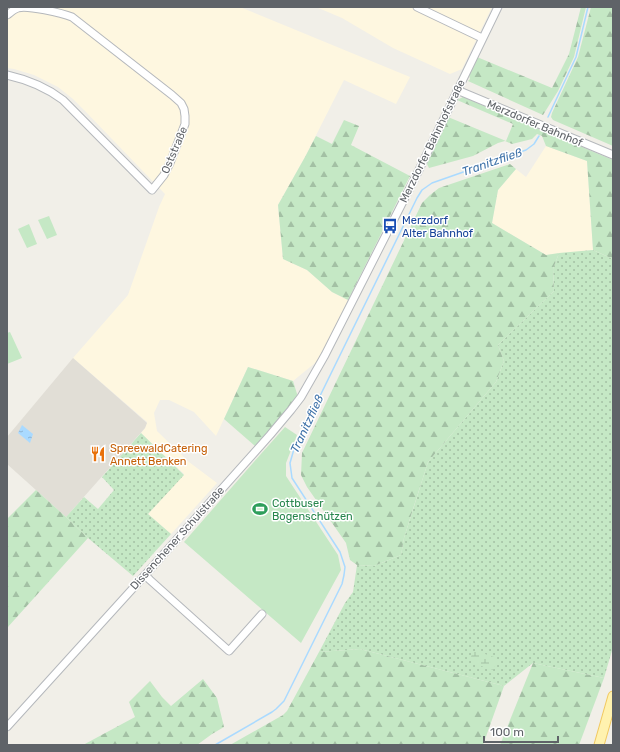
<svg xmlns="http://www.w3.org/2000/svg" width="620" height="752" font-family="Rubik,sans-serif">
<defs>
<pattern id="grass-dots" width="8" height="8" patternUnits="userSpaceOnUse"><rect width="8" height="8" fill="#c5e8c5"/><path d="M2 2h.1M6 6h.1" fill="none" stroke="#a3c0a4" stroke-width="1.8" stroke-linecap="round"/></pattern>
<pattern id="forest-firs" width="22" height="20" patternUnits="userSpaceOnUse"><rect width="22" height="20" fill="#c5e8c5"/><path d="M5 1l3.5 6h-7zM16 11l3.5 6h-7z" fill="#a3c0a4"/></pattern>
<pattern id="wetland-marsh" width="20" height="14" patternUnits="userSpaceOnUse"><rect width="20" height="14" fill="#c5e8c5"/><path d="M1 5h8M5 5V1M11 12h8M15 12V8" fill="none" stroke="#a3c0a4"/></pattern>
<pattern id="water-ripples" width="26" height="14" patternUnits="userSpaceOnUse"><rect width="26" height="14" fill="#aadaff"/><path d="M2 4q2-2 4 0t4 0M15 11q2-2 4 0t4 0" fill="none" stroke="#8eb4d2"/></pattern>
</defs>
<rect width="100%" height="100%" fill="#f1efe8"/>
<g fill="#fef7e0">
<path d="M7,7H240L410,77L396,104L344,80L305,157L278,205L283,259L307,270L332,292L348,300L320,359L293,381L248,367L216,436L194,412L169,400H160L154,413L157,431L189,462L217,483L171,534L148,514L184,474L141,433L145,428L147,422L73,358L128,295L159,207L165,194L84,110L73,99L58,87L34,75L14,69L7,68Z"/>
<path d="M316,7H492L462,69L450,74L393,48L342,18Z"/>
<path d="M546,146L587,161L593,250L546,255L492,223L498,190L516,169L526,177Z"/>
</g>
<path fill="#e1ded6" d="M73,358L147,423L145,428L66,517L7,464V437Z"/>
<g fill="url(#grass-dots)">
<path d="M593,250L613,259V647L604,678L533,663L504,686L360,649L319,652L345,603L353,592L357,565L374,566L401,555L404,538L428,462L496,382L504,361L498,345L554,291L553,269L559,253Z"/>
<path d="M141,433L184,475L148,514L171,534L133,576L88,538L66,517L84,497L98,509L114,490L102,477Z"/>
</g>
<g fill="url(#forest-firs)">
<path d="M581,7H586L574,57L558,91L543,115L468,81L470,79C467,72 474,64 477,57L552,88L569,54Z"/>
<path d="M591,7H613V146L553,120L551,117L552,113L578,57Z"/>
<path d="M463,97L613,160V259L593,250L587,161L546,146L542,136L537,134L532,139L512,144L505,141L498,143L473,156L429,168L427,164L431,155L448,117L506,141L513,124L457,100Z"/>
<path d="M344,120L359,126L351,145L410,176L348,300L332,292L307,270L283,259L278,205L305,157L316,136L332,144Z"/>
<path d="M510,164L516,169L498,190L492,223L546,255L559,253L553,269L554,291L498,345L504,361L496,382L428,462L413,509L404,538L401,555L374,566L357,565L350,560L346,543L307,487L301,475L302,453L422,203L430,195L439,188Z"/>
<path d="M248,367L293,381L298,397L255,446L224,419Z"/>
<path d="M36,490L66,517L88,538L7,628V519Z"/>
<path d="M360,649L504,686L483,745H230L283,715L287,711L319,652Z"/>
<path d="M533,663L604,678L579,745H500Z"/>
<path d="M203,679L217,698L224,727L212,734L197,745H83L135,717L129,702L150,681L162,697L171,706Z"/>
</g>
<path fill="url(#wetland-marsh)" d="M476,651L497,658L493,670L472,663L470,659L473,652Z"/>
<g fill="#c5e8c5">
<path d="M49,216L57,235L47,239L38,220Z"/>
<path d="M29,224L37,244L27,248L18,229Z"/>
<path d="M10,332L22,358L7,364V333Z"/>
<path d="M285,427L297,435L286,463V476L338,555L341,570L301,643L184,542L260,455Z"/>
</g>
<path fill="url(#water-ripples)" d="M22,425L33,434L30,443L18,433Z"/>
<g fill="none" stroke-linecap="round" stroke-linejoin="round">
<g stroke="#aadaff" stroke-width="1.5">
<path d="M548,117L576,57L588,7"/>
<path d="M215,745L272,712L276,709L284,701L342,584L344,575L345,567L340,552L292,478L290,463L294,449L417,198L422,190L432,183L526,150L534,144L539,136"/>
</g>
<g stroke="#b5b8bc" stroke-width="9">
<g id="minor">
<path d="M417,7L482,38"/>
<path d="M7,15C10,13 14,9 18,8C27,5 62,13 72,17L172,95L181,103L184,109L185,116V124L170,163L164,175L152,190L63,100C46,87 29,80 7,75"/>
<path d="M457,90L613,155"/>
<path d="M145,575L150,580L229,651L262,614"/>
<path d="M7,727L145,575L270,435L291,410L301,397L325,355L418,172L498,7"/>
</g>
</g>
<g stroke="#f2c960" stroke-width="11">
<path id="major" d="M599,745L613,696"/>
</g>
<use href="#minor" stroke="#fff" stroke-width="7"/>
<use href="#major" stroke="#fff2af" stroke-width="9"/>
</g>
<defs>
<g id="bus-bare" transform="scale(1.2)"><path d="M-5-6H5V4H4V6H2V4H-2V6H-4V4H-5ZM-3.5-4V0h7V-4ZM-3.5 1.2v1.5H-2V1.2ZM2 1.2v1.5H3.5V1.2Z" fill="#1a4fb4" stroke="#fff" stroke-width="2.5" paint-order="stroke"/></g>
<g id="restaurant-bare" transform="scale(1.2)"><path d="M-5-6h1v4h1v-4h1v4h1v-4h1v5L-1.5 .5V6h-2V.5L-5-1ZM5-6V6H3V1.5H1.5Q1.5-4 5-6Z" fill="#e8710a" stroke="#fff" stroke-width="2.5" paint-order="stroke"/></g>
<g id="stadium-bare" transform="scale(1.2)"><path d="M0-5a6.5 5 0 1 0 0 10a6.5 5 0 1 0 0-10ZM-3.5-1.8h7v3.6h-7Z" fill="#2e9e5b" stroke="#fff" stroke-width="2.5" paint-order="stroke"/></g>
</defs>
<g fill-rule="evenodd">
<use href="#bus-bare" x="390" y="226"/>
<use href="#restaurant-bare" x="98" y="454"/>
<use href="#stadium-bare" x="260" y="509"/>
</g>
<g text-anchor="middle" stroke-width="3" stroke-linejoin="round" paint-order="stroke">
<g font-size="11" fill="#5f6368" stroke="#fff">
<text transform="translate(535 123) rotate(23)" y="4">Merzdorfer Bahnhof</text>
<text transform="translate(432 141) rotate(-64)" y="4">Merzdorfer Bahnhofstraße</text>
<text transform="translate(174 150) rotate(-67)" y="4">Oststraße</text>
<text transform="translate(177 538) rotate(-48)" y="4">Dissenchener Schulstraße</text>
</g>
<g font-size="11" fill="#164399" stroke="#fff" text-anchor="start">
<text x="402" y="224">Merzdorf<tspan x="402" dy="13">Alter Bahnhof</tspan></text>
</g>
<g font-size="11" fill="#c56008" stroke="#fff" text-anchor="start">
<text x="110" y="452">SpreewaldCatering<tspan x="110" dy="13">Annett Benken</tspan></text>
</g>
<g font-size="11" fill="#27864d" stroke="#fff" text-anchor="start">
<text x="272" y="507">Cottbuser<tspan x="272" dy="13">Bogenschützen</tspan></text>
</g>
<g font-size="12" font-style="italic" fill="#4174aa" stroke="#fff">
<text transform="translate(492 162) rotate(-19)" y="4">Tranitzfließ</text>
<text transform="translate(307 424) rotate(-65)" y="4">Tranitzfließ</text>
</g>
</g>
<rect width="620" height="752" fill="none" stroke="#5f6368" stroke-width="16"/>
<path d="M484 736v6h74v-6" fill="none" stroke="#5f6368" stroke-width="2"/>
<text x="490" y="736" font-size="12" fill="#5f6368" stroke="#ffffff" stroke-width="3" paint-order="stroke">100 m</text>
</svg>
